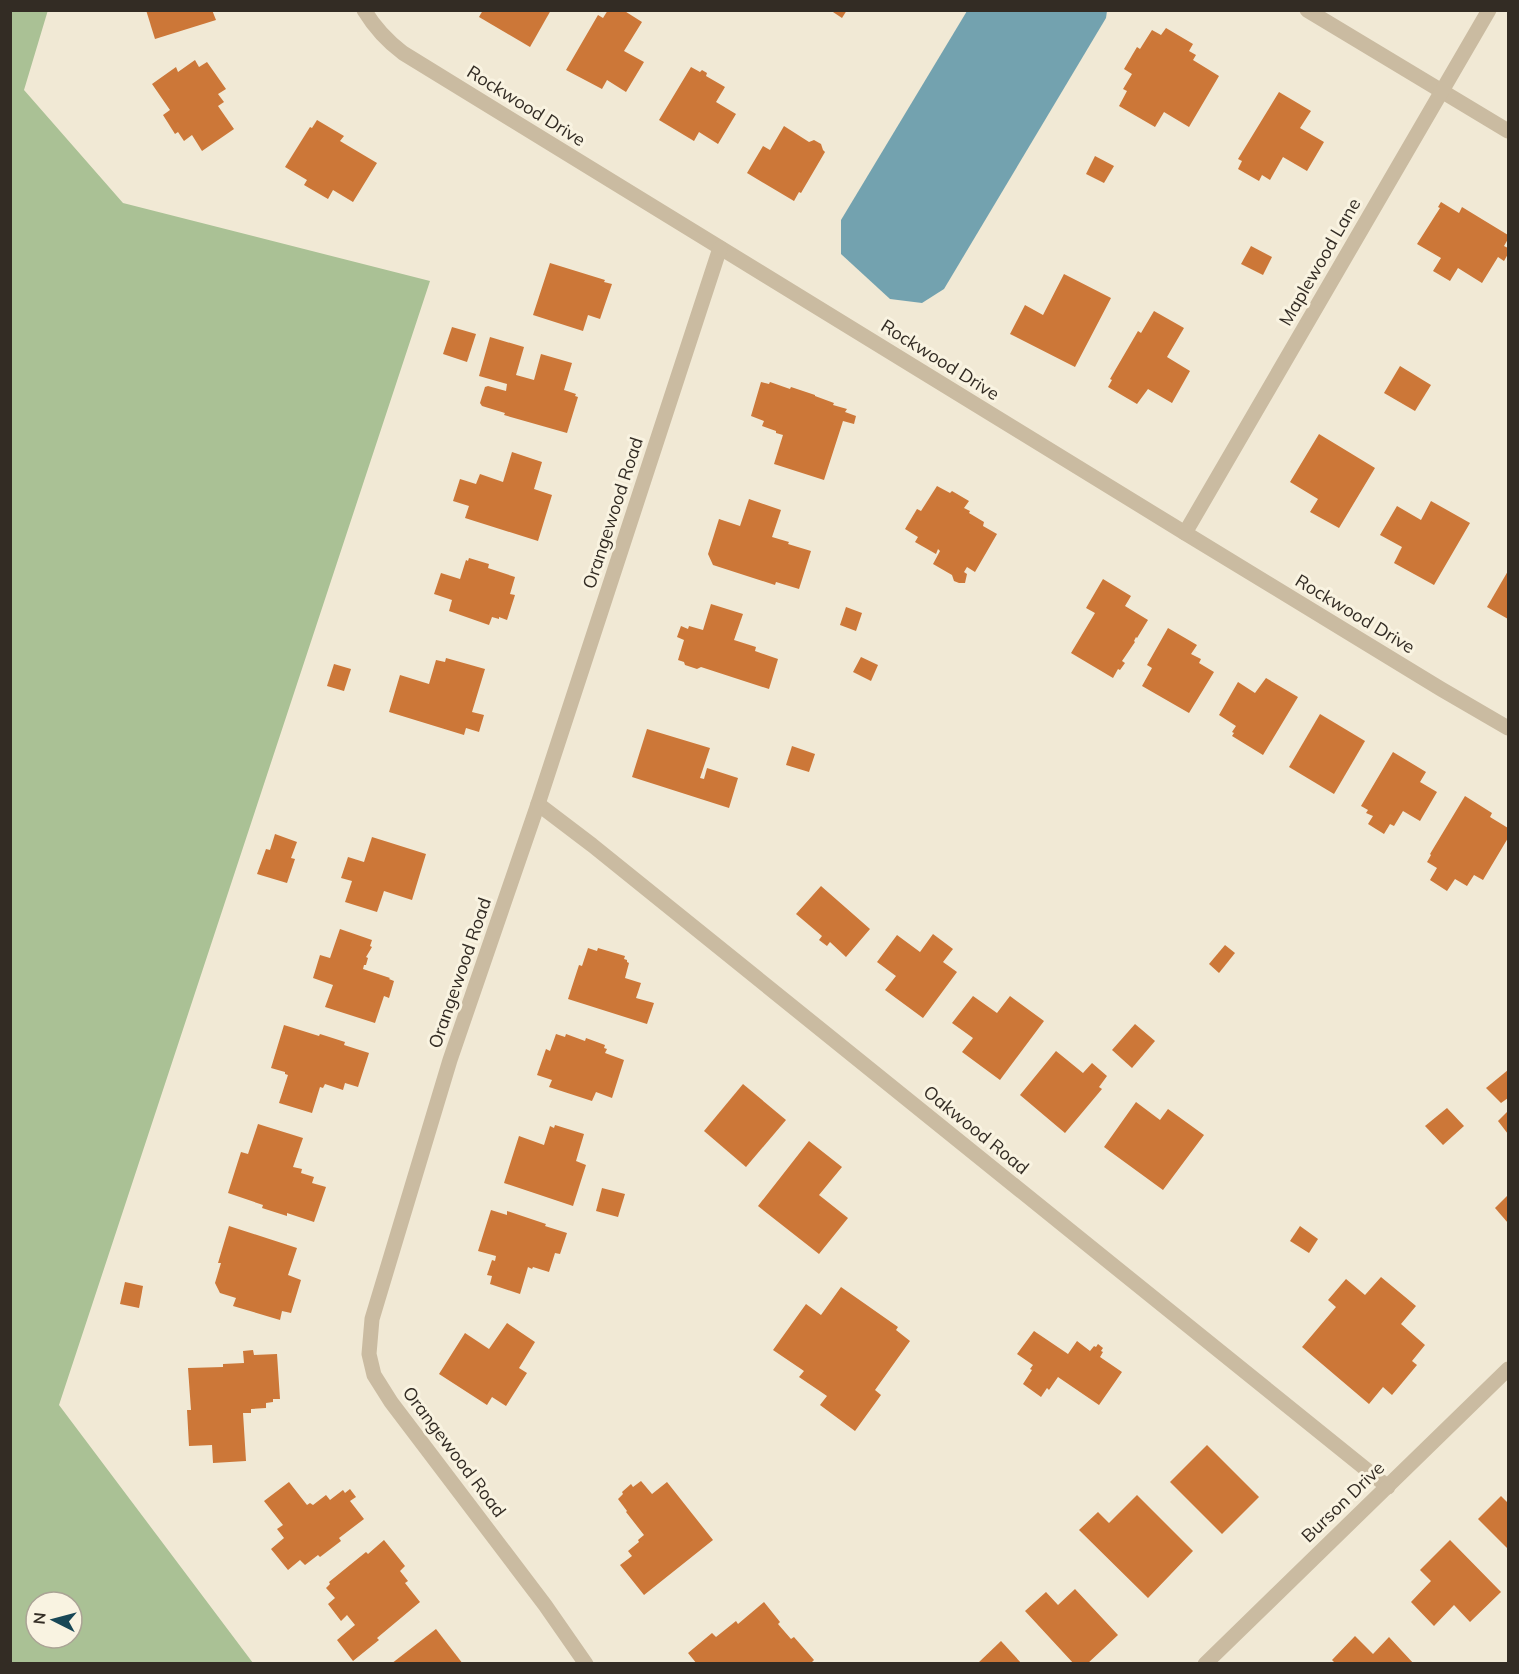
<svg xmlns="http://www.w3.org/2000/svg" width="1519" height="1674" font-family="Mulish,sans-serif">
<rect width="100%" height="100%" fill="#f1e9d5"/>
<path fill="#aac195" fill-rule="evenodd" d="M48,10L24,90L123,203L430,281L59,1405L253,1663H11L10,11ZM36,1602H72V1638H36Z"/>
<path fill="#73a2af" d="M967,11H1107L1106,18L944,289L922,303L890,299L841,254V220Z"/>
<g fill="#cc7738">
<path d="M146,10H212L216,20L155,39Z"/>
<path d="M483,10H551L530,47L479,17Z"/>
<path d="M608,10H623L642,22L624,51L644,62L626,92L607,80L602,89L566,70L598,15L603,18Z"/>
<path d="M830,10H847L842,18Z"/>
<path d="M1166,28L1193,44L1189,51L1196,55L1193,60L1219,76L1189,127L1164,112L1155,127L1119,106L1127,91L1123,89L1132,74L1124,69L1137,47L1140,49L1152,30L1161,35Z"/>
<path d="M195,60L199,67L207,62L226,89L218,94L224,102L218,106L234,129L202,151L192,135L184,141L178,132L175,134L163,115L170,110L152,84L176,67L178,72Z"/>
<path d="M691,67L700,72L702,70L707,73L706,76L725,87L716,102L736,114L718,144L699,132L694,141L659,120Z"/>
<path d="M1279,92L1311,111L1300,128L1324,142L1307,171L1283,157L1270,180L1262,175L1259,181L1238,169L1242,161L1238,159Z"/>
<path d="M317,120L344,136L340,141L377,163L353,202L333,190L328,199L304,185L307,180L285,167L310,127L312,128Z"/>
<path d="M784,126L809,142L814,140L821,144L823,150L825,152L801,193L799,192L794,201L747,173L763,146L770,150Z"/>
<path d="M1095,156L1114,166L1104,183L1086,174Z"/>
<path d="M1441,202L1459,213L1462,207L1508,235V239L1504,246L1508,248V254L1504,261L1498,257L1482,283L1458,268L1450,281L1433,271L1441,258L1417,244L1440,208L1438,207Z"/>
<path d="M1251,246L1272,257L1263,275L1241,264Z"/>
<path d="M550,263L605,280L604,282L612,284L600,319L588,315L583,331L533,315Z"/>
<path d="M1064,274L1111,298L1075,367L1010,334L1025,305L1043,315Z"/>
<path d="M1154,311L1184,328L1167,357L1190,371L1172,403L1148,389L1137,404L1108,387L1112,380L1110,379L1138,331L1141,333Z"/>
<path d="M452,327L476,334L467,362L443,354Z"/>
<path d="M490,337L524,347L516,375L534,380L541,354L572,363L564,390L576,394L575,396L578,397L567,433L504,415L505,413L482,406L480,403L485,387L488,386L506,391L507,384L479,376Z"/>
<path d="M1400,366L1431,385L1415,411L1384,393Z"/>
<path d="M761,382L769,384L770,382L790,389L791,387L815,395V396L834,403L833,405L847,409L845,412L856,416L854,424L843,421L824,480L774,464L783,435L776,433V431L762,426L764,421L751,416Z"/>
<path d="M1319,434L1375,468L1339,528L1310,512L1318,499L1290,482Z"/>
<path d="M512,452L542,462L534,489L552,495L538,541L465,518L469,506L453,501L460,479L476,484L480,474L503,482Z"/>
<path d="M937,486L950,493L952,491L969,501L964,508L970,511L969,513L984,522L983,526L997,534L975,572L967,567L964,572L967,574L965,583H959L954,581L952,575L933,564L940,551L938,549L936,554L915,542L918,537L905,529L917,509L921,511Z"/>
<path d="M749,499L781,510L772,537L789,542L788,544L811,551L799,589L776,582L775,585L713,565L708,554L719,519L740,526Z"/>
<path d="M1431,501L1470,523L1434,585L1394,563L1402,547L1380,535L1397,506L1421,520Z"/>
<path d="M469,558L489,564L488,568L515,577L510,594L515,595L507,620L499,617V619L492,617L489,625L449,611L452,600L434,594L441,573L460,579L466,560L468,561Z"/>
<path d="M1508,571V619L1487,607Z"/>
<path d="M1103,579L1131,596L1125,606L1148,620L1137,638L1136,637L1134,641L1135,642L1122,661L1125,663L1120,670L1118,669L1113,678L1071,653L1095,613L1086,608Z"/>
<path d="M711,604L743,614L734,640L756,647L755,651L778,659L769,689L701,667L697,669L685,665L684,662L678,660L684,640L677,637L681,626L688,629L689,626L703,630Z"/>
<path d="M846,607L862,613L856,631L840,625Z"/>
<path d="M1168,628L1197,645L1191,654L1201,659L1199,663L1214,672L1189,713L1142,686L1152,668L1147,665Z"/>
<path d="M861,657L878,665L871,681L853,672Z"/>
<path d="M446,658L485,669L472,712L484,715L479,732L466,728L464,735L389,712L400,675L429,684L436,660L445,662Z"/>
<path d="M334,664L351,669L344,691L327,686Z"/>
<path d="M1266,678L1298,697L1263,755L1232,736L1234,733L1232,732L1236,726L1219,715L1238,682L1255,693Z"/>
<path d="M1320,714L1365,741L1334,794L1289,767Z"/>
<path d="M647,729L710,748L700,778L704,779L707,768L738,778L729,808L632,777Z"/>
<path d="M792,746L815,754L809,772L786,765Z"/>
<path d="M1393,752L1426,772L1420,782L1437,792L1420,821L1403,811L1394,826L1390,824L1384,834L1368,824L1373,816L1366,813L1368,810L1361,806Z"/>
<path d="M1465,796L1492,813L1490,817L1508,828V838L1483,880L1474,875L1467,886L1455,879L1447,891L1430,880L1437,868L1427,862L1431,855L1430,854Z"/>
<path d="M275,834L297,842L291,858L295,859L287,883L257,874L266,849L270,850Z"/>
<path d="M372,837L426,854L412,900L384,891L377,912L345,902L352,881L341,878L348,857L364,862Z"/>
<path d="M821,886L870,929L846,957L830,942L827,946L819,940L822,936L796,914Z"/>
<path d="M340,929L372,940L370,946L372,947L366,957L368,958L366,965H364L363,969L390,978L389,979L394,981L389,998L384,996L375,1023L325,1007L333,985L313,978L320,955L330,958Z"/>
<path d="M933,934L953,949L943,962L957,972L923,1018L885,990L896,976L877,962L897,935L920,952Z"/>
<path d="M1225,945L1235,953L1219,973L1209,964Z"/>
<path d="M588,948L597,951L598,948L625,956L624,959L627,960V962L629,963L625,978L641,983L636,998L654,1003L647,1024L568,999L579,965L582,966Z"/>
<path d="M973,996L997,1013L1010,996L1044,1021L1000,1080L962,1052L973,1038L952,1023Z"/>
<path d="M1135,1024L1155,1041L1132,1068L1112,1050Z"/>
<path d="M284,1025L319,1036L320,1034L345,1042L344,1045L369,1053L358,1087L345,1083L343,1090L325,1084L323,1088L320,1087L312,1113L279,1103L288,1075L285,1074V1072L271,1068Z"/>
<path d="M556,1034L565,1037L566,1034L585,1041L586,1038L605,1045L604,1048L607,1049L605,1053L624,1060L612,1098L596,1092L592,1101L549,1087L552,1080L537,1075L546,1049L550,1051Z"/>
<path d="M1056,1051L1083,1073L1092,1063L1107,1076L1099,1087L1102,1089L1065,1133L1020,1095Z"/>
<path d="M1508,1070V1098L1501,1103L1486,1088Z"/>
<path d="M743,1084L786,1120L746,1167L704,1131Z"/>
<path d="M1136,1102L1160,1120L1168,1109L1204,1135L1163,1190L1104,1147Z"/>
<path d="M1447,1108L1464,1126L1443,1145L1425,1126Z"/>
<path d="M1508,1111V1134L1498,1121Z"/>
<path d="M258,1124L303,1138L293,1167L302,1169L301,1173L314,1177L312,1183L326,1187L314,1222L287,1213V1216L262,1208L263,1205L228,1193L241,1152L248,1154Z"/>
<path d="M555,1125L584,1134L576,1161L586,1165L573,1206L504,1183L519,1136L544,1145L550,1126L554,1128Z"/>
<path d="M809,1141L842,1167L819,1195L848,1218L819,1254L758,1206Z"/>
<path d="M602,1188L625,1194L618,1217L596,1211Z"/>
<path d="M1508,1195V1223L1495,1208Z"/>
<path d="M491,1210L507,1215V1211L546,1224L545,1226L567,1233L560,1254L555,1253L549,1272L533,1267L532,1269L528,1267L520,1294L490,1284L492,1276L487,1275L492,1260L495,1261L496,1256L478,1251Z"/>
<path d="M229,1226L297,1248L288,1275L301,1280L291,1313L282,1311L280,1320L233,1306L236,1298L220,1293L215,1283L221,1263H218Z"/>
<path d="M1300,1226L1318,1239L1309,1253L1290,1241Z"/>
<path d="M1381,1277L1416,1306L1401,1324L1425,1345L1412,1361L1417,1365L1392,1395L1383,1387L1369,1404L1302,1347L1336,1307L1328,1300L1346,1279L1365,1295Z"/>
<path d="M125,1282L143,1286L139,1308L120,1304Z"/>
<path d="M841,1287L898,1327L896,1330L910,1341L875,1390L881,1395L855,1431L820,1405L827,1396L799,1377L804,1371L773,1350L806,1304L821,1315Z"/>
<path d="M507,1323L535,1342L519,1368L527,1373L506,1406L492,1397L487,1405L439,1374L465,1333L489,1349Z"/>
<path d="M1034,1331L1068,1354L1077,1341L1090,1351L1094,1346L1096,1347L1098,1344L1103,1348L1101,1351L1103,1352L1100,1357L1122,1372L1099,1405L1058,1377L1049,1390L1047,1388L1041,1397L1023,1384L1032,1370L1030,1369L1033,1365L1017,1354Z"/>
<path d="M253,1350L254,1355L277,1354L280,1399H273V1402L266,1403V1408L251,1409V1413H243L246,1461L213,1463L212,1445L189,1446L187,1410H191L188,1368L223,1367V1364L244,1363L243,1351Z"/>
<path d="M1207,1445L1259,1497L1222,1534L1170,1482Z"/>
<path d="M641,1481L652,1494L667,1482L713,1540L644,1595L620,1565L632,1556L628,1551L639,1542L638,1540L644,1535L626,1512L627,1511L618,1499L623,1494L622,1492L631,1484L633,1487Z"/>
<path d="M289,1482L307,1505L310,1503L313,1505L326,1495L330,1500L343,1490L345,1493L350,1489L356,1497L350,1501L364,1519L339,1538L341,1541L320,1557L318,1555L305,1565L300,1560L288,1570L271,1549L284,1538L277,1529L283,1525L264,1501Z"/>
<path d="M1137,1495L1193,1551L1148,1598L1079,1530L1098,1512L1109,1523Z"/>
<path d="M1501,1496L1508,1503V1549L1478,1519Z"/>
<path d="M384,1540L405,1566L400,1571L408,1581L405,1583L420,1602L377,1638L379,1640L353,1661L337,1640L355,1625L347,1615L341,1621L328,1604L335,1598L326,1588L330,1584L329,1582L366,1552L368,1554Z"/>
<path d="M1450,1540L1501,1592L1470,1622L1454,1605L1434,1626L1411,1602L1431,1581L1420,1570Z"/>
<path d="M1075,1589L1118,1635L1087,1664H1074L1025,1611L1046,1592L1058,1605Z"/>
<path d="M764,1602L780,1622L778,1624L791,1639L794,1637L814,1660L810,1664H697L688,1653L712,1633L716,1637L736,1621L738,1624Z"/>
<path d="M436,1629L463,1664H391Z"/>
<path d="M1355,1636L1373,1654L1389,1637L1414,1664H1336L1332,1660Z"/>
<path d="M1001,1641L1022,1664H977Z"/>
</g>
<g fill="none" stroke-linecap="round" stroke-linejoin="round">
<g stroke="#cabba1" stroke-width="15">
<path d="M364,10C375,28 387,41 403,53L1185,533L1441,689L1508,728"/>
<path d="M1307,10L1508,131"/>
<path d="M1185,533L1489,10"/>
<path d="M538,804L592,845L1388,1487"/>
<path d="M586,1664L545,1605L391,1402L374,1375L369,1354L372,1319L450,1060L538,804L720,248"/>
<path d="M1205,1664L1508,1369"/>
</g>
</g>
<g text-anchor="middle" stroke-width="6" stroke-linejoin="round" paint-order="stroke">
<g font-size="18" fill="#332c24" stroke="#f9f3e1">
<text transform="translate(526 106) rotate(32)" y="6">Rockwood Drive</text>
<text transform="translate(1320 262) rotate(-60)" y="6">Maplewood Lane</text>
<text transform="translate(940 360) rotate(32)" y="6">Rockwood Drive</text>
<text transform="translate(613 513) rotate(-72)" y="6">Orangewood Road</text>
<text transform="translate(1355 614) rotate(31)" y="6">Rockwood Drive</text>
<text transform="translate(460 973) rotate(-71)" y="6">Orangewood Road</text>
<text transform="translate(976 1130) rotate(39)" y="6">Oakwood Road</text>
<text transform="translate(454 1452) rotate(53)" y="6">Orangewood Road</text>
<text transform="translate(1343 1502) rotate(-44)" y="6">Burson Drive</text>
</g>
</g>
<rect width="1519" height="1674" fill="none" stroke="#332c24" stroke-width="24"/>
<g transform="translate(54 1620) rotate(276)"><circle r="28" fill="#f9f3e1" stroke="#aaa395" stroke-width="1.5"/>
<path d="M0-4.5L10 22L0 15L-10 22Z" fill="#184756"/>
<text y="-9" font-size="16" font-weight="bold" text-anchor="middle" fill="#332c24">N</text>
</g>
</svg>
